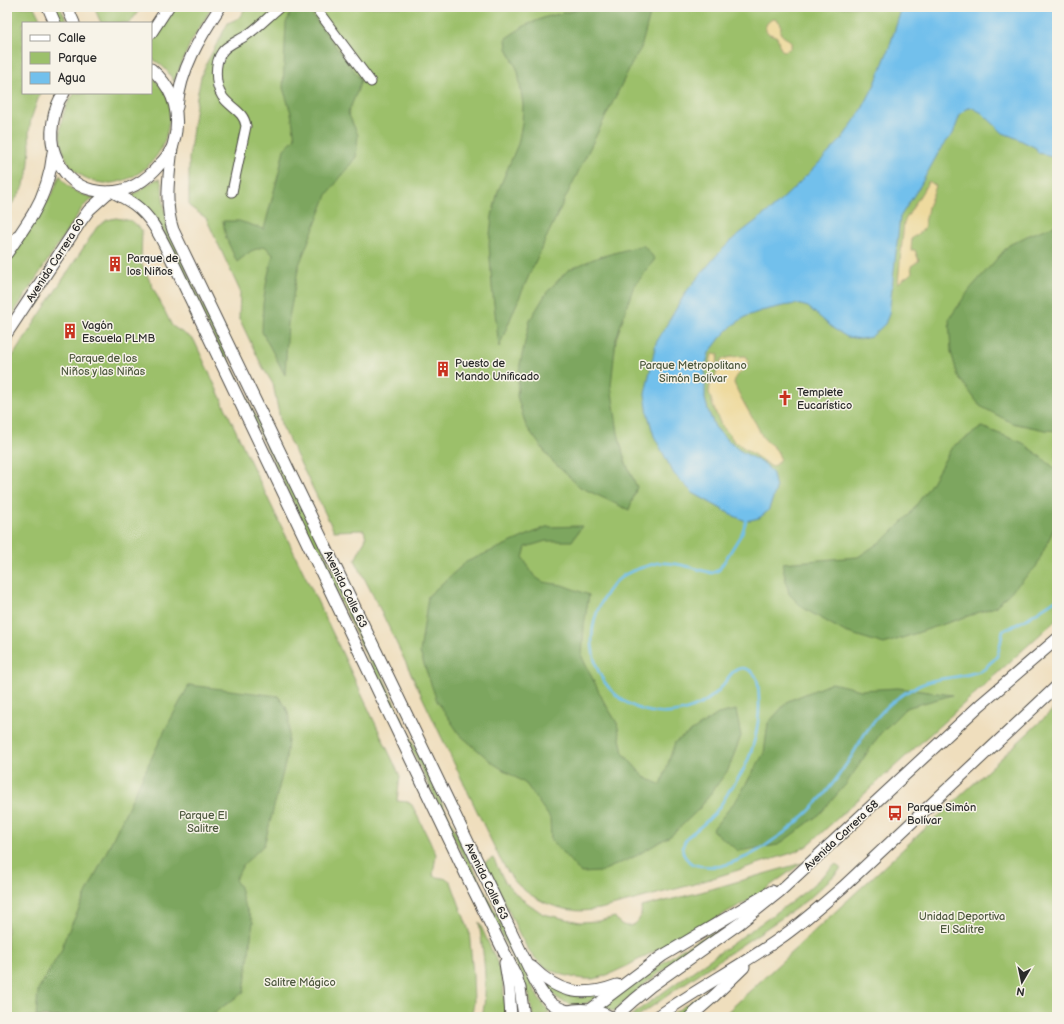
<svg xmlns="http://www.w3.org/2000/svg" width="1064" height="1024" font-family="'Balsamiq Sans',sans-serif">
<rect width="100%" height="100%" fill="#f7f3e8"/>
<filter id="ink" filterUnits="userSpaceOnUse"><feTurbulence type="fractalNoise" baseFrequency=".025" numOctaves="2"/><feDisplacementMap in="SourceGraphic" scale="8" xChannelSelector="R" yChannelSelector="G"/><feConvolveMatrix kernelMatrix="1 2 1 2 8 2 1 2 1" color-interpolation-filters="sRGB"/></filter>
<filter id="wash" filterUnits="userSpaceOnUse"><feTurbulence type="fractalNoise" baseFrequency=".012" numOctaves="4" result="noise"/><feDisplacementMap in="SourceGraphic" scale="16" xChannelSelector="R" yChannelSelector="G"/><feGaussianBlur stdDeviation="0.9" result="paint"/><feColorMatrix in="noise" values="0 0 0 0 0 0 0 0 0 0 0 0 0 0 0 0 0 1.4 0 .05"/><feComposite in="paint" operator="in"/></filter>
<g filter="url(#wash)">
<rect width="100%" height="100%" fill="#efdebd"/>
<g fill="#9cc06b" stroke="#64764b">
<path d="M7,7H34L42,23H23V93H40L31,119L29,133L30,148L28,174L21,191L7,211Z"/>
<path d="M53,7H60L68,23H60Z"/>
<path d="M94,7H141L130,23H101Z"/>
<path d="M176,7H212L190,44L183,60L174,82C168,70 162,65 151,58V44L155,40Z"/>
<path d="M246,7H1057V619L807,846L792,853L691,885L600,909C591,910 581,912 572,910C551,908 525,895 512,878C508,872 504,866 500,859L380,609L355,560L366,538L364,530L334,531L281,424L273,384L262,366L239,318L240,291L206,218L189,206V159L197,97L201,77L207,62L228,23L239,18Z"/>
<path d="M151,76C158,82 163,88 167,97C170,105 170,114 169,121C168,130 166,137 163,145C161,149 158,154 155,158C139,178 112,190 88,179C74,173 66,162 62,147C57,129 63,107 75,93H151Z"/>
<path d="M60,175C69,190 78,194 95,198L87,203L82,208L7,323V263L54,190Z"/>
<path d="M159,179L161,182L162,185L163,198L168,230L203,305L242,389L301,504L367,640L402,721L480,882L539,999L550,1012L541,1017H533L529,995L522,977L461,852L160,225C155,217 150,208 141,203C138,201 135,200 133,198L134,194L155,180Z"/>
<path d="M116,218L132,221L142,230L141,263L172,326L194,340L249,459L337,642L400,776L397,801L408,802L412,805L436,854L433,876L447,879L451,882L469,931L473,974L474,1003L471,1017H7V365L97,227L107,220Z"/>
<path d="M1057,706V1017H722C833,913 946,810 1057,706Z"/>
<path d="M493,858L505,882L519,897L543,914L580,922L599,921L615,917C624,934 644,925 641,907L701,892L802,863L753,898L627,966C616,971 605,977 593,979C579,980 552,974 541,964C524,949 516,926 507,907C500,892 492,878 484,863Z"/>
<path d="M836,864L841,869L812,896L795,909L681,986L637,1017H629L679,981L790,903L807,890Z"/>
<path d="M479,922L497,962L503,985L506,1017H482C489,986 483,953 479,922Z"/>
<path d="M726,925L646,983L614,1011L602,1008L619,994L681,950Z"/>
<path d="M724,979L682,1017H668Z"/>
<path d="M545,984L603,994C581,1011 560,1008 545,984Z"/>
</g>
<g fill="#7da65f" stroke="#546845">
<path d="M293,7H306L361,80L357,92L348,113L358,135L356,157L327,195L299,265L288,323L285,375L262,332L263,304L267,279L273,255L265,246L251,251L237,262L226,238L223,221H239L264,229L279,172L284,149L295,138L291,113L283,88L286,23Z"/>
<path d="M588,7H652L641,48L633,61C587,156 537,249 499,347L492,287L489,244L492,216L498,191L518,144L522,124L523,105L518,71L507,48L506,38L526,25L546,17Z"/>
<path d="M1057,225V431L1045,430L1012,423L980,406L958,376L951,352L949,319L970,289L1009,245L1031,234Z"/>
<path d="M643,245L655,259L633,288L616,339L611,385L618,433L625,461L637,487L629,510L580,487L551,460L526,426L517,396L520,364L530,320L547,292L568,270L596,258Z"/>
<path d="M982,427L1023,443L1057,470V522L1036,567L995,607L884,644L845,632L803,608L789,594L782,563L858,557L886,538L910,514L931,484L952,447Z"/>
<path d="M582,526L572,541H546L526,547L523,558L534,576L543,582L562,585L589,595L584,626L582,657L603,700L617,723L623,753L644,777L661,785L675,742L718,714L736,710L741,736L728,770L700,808L672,835L634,857L600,872L581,873L551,840L550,818L526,784L494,764L460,735L437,701L420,653L428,596L466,562L546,527Z"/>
<path d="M832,683L861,690L898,688L952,695L906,708L880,734L846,784L820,814L778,845L738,851L712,830L737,799L764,753L768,723L788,701Z"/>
<path d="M189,685L278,696L286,707L289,716V731L286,760L266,838L264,845L243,865L235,880L240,887L243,901L253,922L244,992L208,1017H36L38,990L62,949L65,938L165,730Z"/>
</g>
<g fill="#eeda9e" stroke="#8c8264">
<path d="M773,19C781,20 782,25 780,32C783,40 793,37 791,47C788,51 782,53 780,47C778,44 779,40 777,37C775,35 770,35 768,33C762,27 768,21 773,19Z"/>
<path d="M929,181L936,186L928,207L924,229L912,238L911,250H915L919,261L911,266L912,273L898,283L904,222Z"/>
<path d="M712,354H719L717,362L720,364L722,359C730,357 738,356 746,356L748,359L749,365C743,372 736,373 734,383C739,395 746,407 753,419C757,424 759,431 762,436C768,445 776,445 780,458L777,464L772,467L734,441L729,434L721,425L713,406L709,392L710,385L714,379L719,366L716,363L714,368L709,366Z"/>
</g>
<path fill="#72c0ec" stroke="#4e768c" d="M902,7H1057V157L1038,153L1036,148L1016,138L1003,133L982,113L971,107L965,110L960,115L953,134L941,148L920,186L900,217L892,288L889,314L885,324L871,337L861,339L847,337L834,329L808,307L797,304L783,306L761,311L747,316L733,325L721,337L709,353L705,368V399L709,413L715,427L725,438L739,450L766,465L773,474L776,489L773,498L768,511L759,518L746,521L734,516L693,493L674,474L654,436L648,415L645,394L656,343L686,292L716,256L735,237L774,207L792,190L816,166L841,140L861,111L875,84L889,48Z"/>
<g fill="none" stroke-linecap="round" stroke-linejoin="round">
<path stroke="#72c0ec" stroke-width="2.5" d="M746,521L742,533L719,570L712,573C695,569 674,561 657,563C653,564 650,565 647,566C637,569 627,572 619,579C612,584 607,592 603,599C583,635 590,680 627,703C656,720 693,715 717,692C723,686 727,678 733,672C739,667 746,667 752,672C760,678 758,691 759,700C760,724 753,754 741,774C737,780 733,786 729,791C725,799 720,806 715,813C710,818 705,823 700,827C693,833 686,836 683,846C681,853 686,859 691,863C697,867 714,867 721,866C725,865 728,864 731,863C736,861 741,859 746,857C755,853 764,847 772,841C779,836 786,832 793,826C814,808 835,783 849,760C857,748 862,736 871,725C885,706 905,690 928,682C942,677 958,678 973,673C976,672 980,672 983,670C984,670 989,664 990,663C993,661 995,659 997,656C1000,648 1001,639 1003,631L1025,620L1057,599"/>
</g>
</g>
<g filter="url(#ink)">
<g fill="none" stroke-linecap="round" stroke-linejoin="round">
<g stroke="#484641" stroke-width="11">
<g id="minor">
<path d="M315,7L371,82"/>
<path d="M232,192L246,126C244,111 230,108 222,96C215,85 214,63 222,52C226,45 240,40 247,35C259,27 269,16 280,7"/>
</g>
</g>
<g stroke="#484641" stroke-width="13">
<g id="major">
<path d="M48,7L55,23"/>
<path d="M67,7L74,23"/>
<path d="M151,33L168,7"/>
<path d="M64,93C53,107 48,137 55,154C62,172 72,185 92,190C121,197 143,185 161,163C165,159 169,153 172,148C174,143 175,136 176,131C179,106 170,85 151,69"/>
<path d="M177,107C180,70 200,37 220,7"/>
<path d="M172,148C169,175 164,204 173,230L523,956C530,970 539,993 551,1003C555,1007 562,1009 568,1011"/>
<path d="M113,192C120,196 128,200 135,205C151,217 159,234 168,252L470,883L516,976L520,988L524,1017"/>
<path d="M7,253C16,240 25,227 33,214C44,195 51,173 53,152"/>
<path d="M7,333L81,221L89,210L109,192"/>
<path d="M505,963L509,988L511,1017"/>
<path d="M532,967C558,993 582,998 617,985"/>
<path d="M590,1010L662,956L772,891"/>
<path d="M552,1017C571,1007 592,1007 611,1017"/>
<path d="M615,1017L634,1000L651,986L740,923L779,892L980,705L1057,639"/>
<path d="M657,1017C697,989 739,967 779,939C801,924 822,905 843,887L1057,686"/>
<path d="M690,1017L714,996L744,967"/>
</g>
</g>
<use href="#minor" stroke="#fff" stroke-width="9"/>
<use href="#major" stroke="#fff" stroke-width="11"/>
</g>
</g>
<defs>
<g id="building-bare" transform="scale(1.2)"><path d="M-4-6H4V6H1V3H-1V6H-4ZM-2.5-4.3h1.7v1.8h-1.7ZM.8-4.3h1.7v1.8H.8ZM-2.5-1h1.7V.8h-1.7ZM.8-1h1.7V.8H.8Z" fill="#c8321e" stroke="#f7f3e8" stroke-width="2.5" paint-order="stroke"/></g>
<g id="church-bare" transform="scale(1.2)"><path d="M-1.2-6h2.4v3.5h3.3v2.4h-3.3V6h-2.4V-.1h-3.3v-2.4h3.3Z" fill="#c8321e" stroke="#f7f3e8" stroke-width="2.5" paint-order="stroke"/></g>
<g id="bus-bare" transform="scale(1.2)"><path d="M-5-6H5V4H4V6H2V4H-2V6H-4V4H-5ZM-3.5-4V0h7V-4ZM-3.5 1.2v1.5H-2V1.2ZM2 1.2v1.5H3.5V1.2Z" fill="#c8321e" stroke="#f7f3e8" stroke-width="2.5" paint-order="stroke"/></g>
</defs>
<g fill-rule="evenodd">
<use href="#building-bare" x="115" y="264"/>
<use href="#building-bare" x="70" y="331"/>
<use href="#building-bare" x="443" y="369"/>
<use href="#church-bare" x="785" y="398"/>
<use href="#bus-bare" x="895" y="813"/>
</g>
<g text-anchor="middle" stroke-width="3" stroke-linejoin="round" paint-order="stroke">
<g font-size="11" fill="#2b2b2b" stroke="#f7f3e8" text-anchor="start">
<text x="127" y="262">Parque de<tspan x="127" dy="13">los Niños</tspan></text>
<text x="82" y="329">Vagón<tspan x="82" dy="13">Escuela PLMB</tspan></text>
<text x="455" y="367">Puesto de<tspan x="455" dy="13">Mando Unificado</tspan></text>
<text x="797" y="396">Templete<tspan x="797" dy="13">Eucarístico</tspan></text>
<text x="907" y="811">Parque Simón<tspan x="907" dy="13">Bolívar</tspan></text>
</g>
<g font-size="11" fill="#2b2b2b" stroke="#f7f3e8">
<text transform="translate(55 260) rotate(-57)" y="4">Avenida Carrera 60</text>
<text transform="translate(346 589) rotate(64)" y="4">Avenida Calle 63</text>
<text transform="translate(841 835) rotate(-43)" y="4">Avenida Carrera 68</text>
<text transform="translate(487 881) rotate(64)" y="4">Avenida Calle 63</text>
</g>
<g font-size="11" fill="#4d583e" stroke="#f7f3e8">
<text x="103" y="362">Parque de los<tspan x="103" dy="13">Niños y las Niñas</tspan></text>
<text x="693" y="369">Parque Metropolitano<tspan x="693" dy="13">Simón Bolívar</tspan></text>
<text x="203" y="819">Parque El<tspan x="203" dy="13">Salitre</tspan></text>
<text x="962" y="920">Unidad Deportiva<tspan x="962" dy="13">El Salitre</tspan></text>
<text x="300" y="986">Salitre Mágico</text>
</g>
</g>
<rect width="1064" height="1024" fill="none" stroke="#f7f3e8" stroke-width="24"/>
<rect x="22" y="22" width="130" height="72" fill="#f7f3e8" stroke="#a5a39c"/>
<rect x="30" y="35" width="20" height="6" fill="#ffffff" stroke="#a5a39c"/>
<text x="58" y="42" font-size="12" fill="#2b2b2b">Calle</text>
<rect x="30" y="52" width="20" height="12" fill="#9cc06b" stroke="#a5a39c"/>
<text x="58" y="62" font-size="12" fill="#2b2b2b">Parque</text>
<rect x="30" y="72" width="20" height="12" fill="#72c0ec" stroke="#a5a39c"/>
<text x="58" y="82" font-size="12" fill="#2b2b2b">Agua</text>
<g transform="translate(1022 982) rotate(189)" stroke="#f7f3e8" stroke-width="3" paint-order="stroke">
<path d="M0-3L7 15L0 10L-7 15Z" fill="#2b2b2b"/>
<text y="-6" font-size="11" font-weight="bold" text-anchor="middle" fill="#2b2b2b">N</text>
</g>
</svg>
